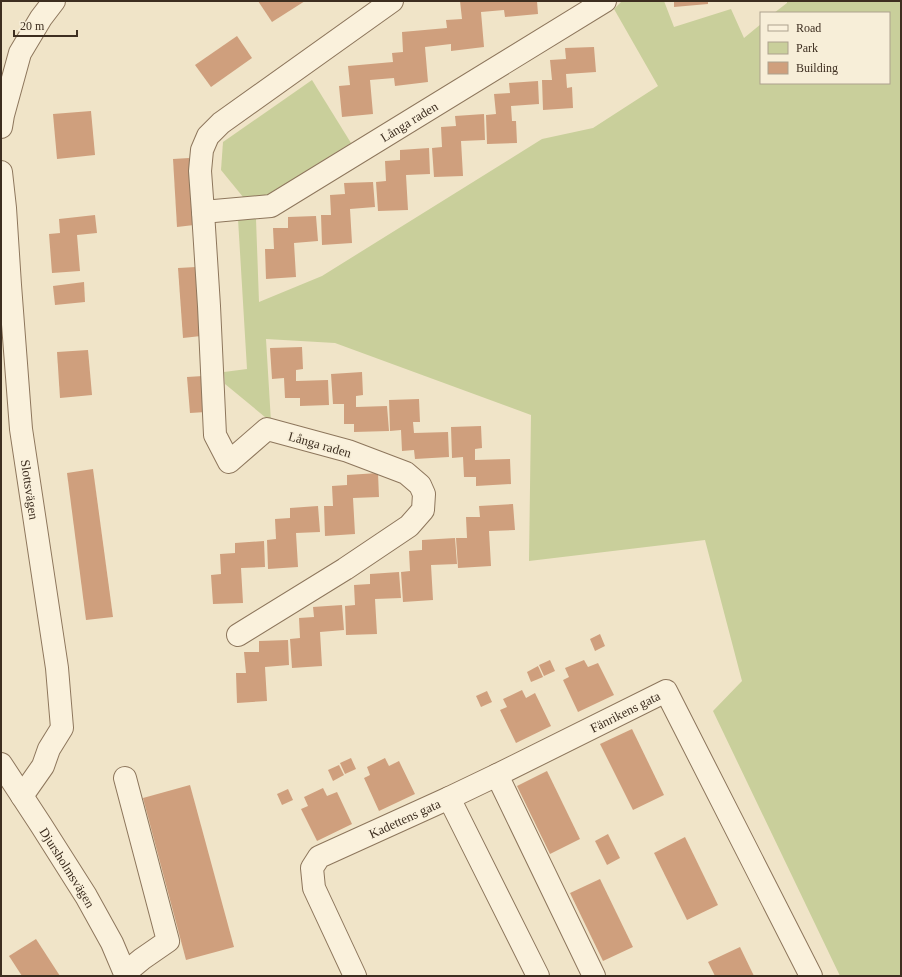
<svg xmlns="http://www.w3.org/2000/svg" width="902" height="977" font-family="'Times New Roman',serif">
<rect width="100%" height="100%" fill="#f0e4c8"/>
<g fill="#c9cf9b">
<path d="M622,1H664L674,27L731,9L744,38L761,24V83H889V13H774L787,3V1H901V976H840L713,711L742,681L705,540L529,561L531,415L335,343L266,339L271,422L225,384L224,372L247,369L238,219H256L259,302L322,276L542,139L593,128L658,86L614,9Z"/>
<path d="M312,80L351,143L267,195L243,197L221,170L223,142Z"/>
</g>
<g fill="#cf9f7d">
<path d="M258,1H305L272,22Z"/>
<path d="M460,1H537L538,14L505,17L504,10L481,12L484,47L451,51V44L425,47L428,82L395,86L394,78L370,80L373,114L342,117L339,86L350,85L348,66L393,62L392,53L403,52L402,32L447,28L446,20L462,19Z"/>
<path d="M674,1H708V4L674,7Z"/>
<path d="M237,36L252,58L211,87L195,65Z"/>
<path d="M594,47L596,72L566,74L567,88L572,87L573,108L543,110L542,80H552L550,60L566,59L565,48Z"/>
<path d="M538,81L539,104L511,106L512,121H516L517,143L487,144L486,115L496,114L494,94L510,93L509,83Z"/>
<path d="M91,111L95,155L57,159L53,114Z"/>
<path d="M484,114L485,140L461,141L463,176L434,177L432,148L442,147L441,127L456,126L455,116Z"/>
<path d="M429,148L430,174L406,175L408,210L378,211L376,182L386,181L385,161L400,160V150Z"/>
<path d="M189,158L194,225L177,227L173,159Z"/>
<path d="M373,182L375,207L350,209L352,243L322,245L321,215H331L330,195L345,194L344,183Z"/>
<path d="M95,215L97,233L77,235L80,271L52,273L49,234L60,233L59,219Z"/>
<path d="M316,216L318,241L294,243L296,277L266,279L265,249H274L273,228H288V217Z"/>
<path d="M196,267L201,336L183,338L178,268Z"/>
<path d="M84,282L85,302L55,305L53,286Z"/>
<path d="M302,347L303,369L296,370V381L328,380L329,405L300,406V398H285L284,378L272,379L270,348Z"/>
<path d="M88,350L92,395L60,398L57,352Z"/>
<path d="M362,372L363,395L356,396V407L387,406L389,431L354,432V424H344V404H333L331,374Z"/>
<path d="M203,376L206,412L190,413L187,377Z"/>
<path d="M419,399L420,422H413L414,433L448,432L449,457L415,459L414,450L402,451L401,430L390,431L389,400Z"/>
<path d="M481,426L482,448L475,449V460L510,459L511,484L476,486V477H464L463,457L452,458L451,427Z"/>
<path d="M93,469L113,617L86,620L67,473Z"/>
<path d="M378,473L379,497L353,498L355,534L325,536L324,506H333L332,486L347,485V475Z"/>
<path d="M513,504L515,530L489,531L491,566L458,568L456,538H467L466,517H480L479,506Z"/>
<path d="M318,506L320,532L296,533L298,567L268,569L267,540L276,539L275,519L290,518V508Z"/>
<path d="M455,538L457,564L431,565L433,600L403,602L401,572L410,571L409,551L422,550V540Z"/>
<path d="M264,541L265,567L241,568L243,603L213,604L211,575L221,574L220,554L235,553V543Z"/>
<path d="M399,572L401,598L375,599L377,634L346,635L345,606L355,605L354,585L370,584V574Z"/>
<path d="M342,605L344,630L320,632L322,666L292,668L290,639L300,638L299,618L314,617L313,607Z"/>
<path d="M600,634L605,646L595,651L590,639Z"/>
<path d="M288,640L289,665L265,667L267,701L237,703L236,673H246L244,652H259V641Z"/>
<path d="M550,660L555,671L544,676L539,665Z"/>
<path d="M584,660L588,667L598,663L614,695L578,712L563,680L569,677L565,668Z"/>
<path d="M538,666L543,677L531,682L527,672Z"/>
<path d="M522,690L526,698L535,693L551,726L516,743L500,710L507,707L503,699Z"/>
<path d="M487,691L492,702L481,707L476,696Z"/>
<path d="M632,729L664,795L633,810L600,744Z"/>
<path d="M351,758L356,769L345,774L340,763Z"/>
<path d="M385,758L389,766L399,761L415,794L379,811L364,778L370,775L367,767Z"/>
<path d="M339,765L344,775L333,781L328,770Z"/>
<path d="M547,771L580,839L550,854L517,786Z"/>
<path d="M190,785L234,947L186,960L143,798Z"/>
<path d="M323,788L327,796L337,792L352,824L317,841L301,809L308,806L304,797Z"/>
<path d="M288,789L293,800L282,805L277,794Z"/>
<path d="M608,834L620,858L607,865L595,841Z"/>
<path d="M685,837L718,905L687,920L654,853Z"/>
<path d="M600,879L633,947L603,961L570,893Z"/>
<path d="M36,939L60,976H22L9,956Z"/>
<path d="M740,947L754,976H715L708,962Z"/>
</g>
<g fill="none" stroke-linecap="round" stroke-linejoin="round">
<g stroke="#8d765c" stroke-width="24">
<g id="minor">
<path d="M1,127L3,115L20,53L41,18L54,1"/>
<path id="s1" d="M1,172L5,208L10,285L21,429L57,668L62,728L49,749L43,766L22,796"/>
<path id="s2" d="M203,212L271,206L605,1"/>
<path d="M238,635L345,569L409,526L423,510L424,494L420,485L406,473L348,451L267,429L229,462L215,435L209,306L203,212L200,171L202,150L208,136L221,123L392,1"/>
<path id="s3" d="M1,764L41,825L86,896L112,943L126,976"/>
<path d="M125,778L168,941L142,959L125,973"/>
<path d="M449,798L497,775"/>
<path id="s4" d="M355,976L314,888L312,868L319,857L449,798L538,976"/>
<path id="s5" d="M594,976L497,775L666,691L811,976"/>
</g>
</g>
<use href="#minor" stroke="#faf1dc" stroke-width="22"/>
</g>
<g text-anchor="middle" stroke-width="3" stroke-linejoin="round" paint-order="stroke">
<g font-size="13" fill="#3d2e20" stroke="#f7eed8">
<text dy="5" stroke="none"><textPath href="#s2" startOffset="230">Långa raden</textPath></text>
<text transform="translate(320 444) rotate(16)" y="5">Långa raden</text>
<text dy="5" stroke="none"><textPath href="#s1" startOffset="319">Slottsvägen</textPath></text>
<text dy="5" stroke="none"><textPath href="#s5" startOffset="366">Fänrikens gata</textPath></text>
<text dy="5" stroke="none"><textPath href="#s4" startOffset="224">Kadettens gata</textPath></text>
<text dy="5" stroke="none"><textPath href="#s3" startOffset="123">Djursholmsvägen</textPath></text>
</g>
</g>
<rect width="902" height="977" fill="none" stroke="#3d2e20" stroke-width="4"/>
<rect x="760" y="12" width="130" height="72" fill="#f7eed8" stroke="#ada18e"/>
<rect x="768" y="25" width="20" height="6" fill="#faf1dc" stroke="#ada18e"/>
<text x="796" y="32" font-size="12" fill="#3d2e20">Road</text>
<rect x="768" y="42" width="20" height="12" fill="#c9cf9b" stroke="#ada18e"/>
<text x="796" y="52" font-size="12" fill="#3d2e20">Park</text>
<rect x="768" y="62" width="20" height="12" fill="#cf9f7d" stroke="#ada18e"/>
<text x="796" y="72" font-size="12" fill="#3d2e20">Building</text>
<path d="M14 30v6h63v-6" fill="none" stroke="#3d2e20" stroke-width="2"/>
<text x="20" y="30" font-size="12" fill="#3d2e20" stroke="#f7eed8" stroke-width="3" paint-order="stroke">20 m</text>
</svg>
